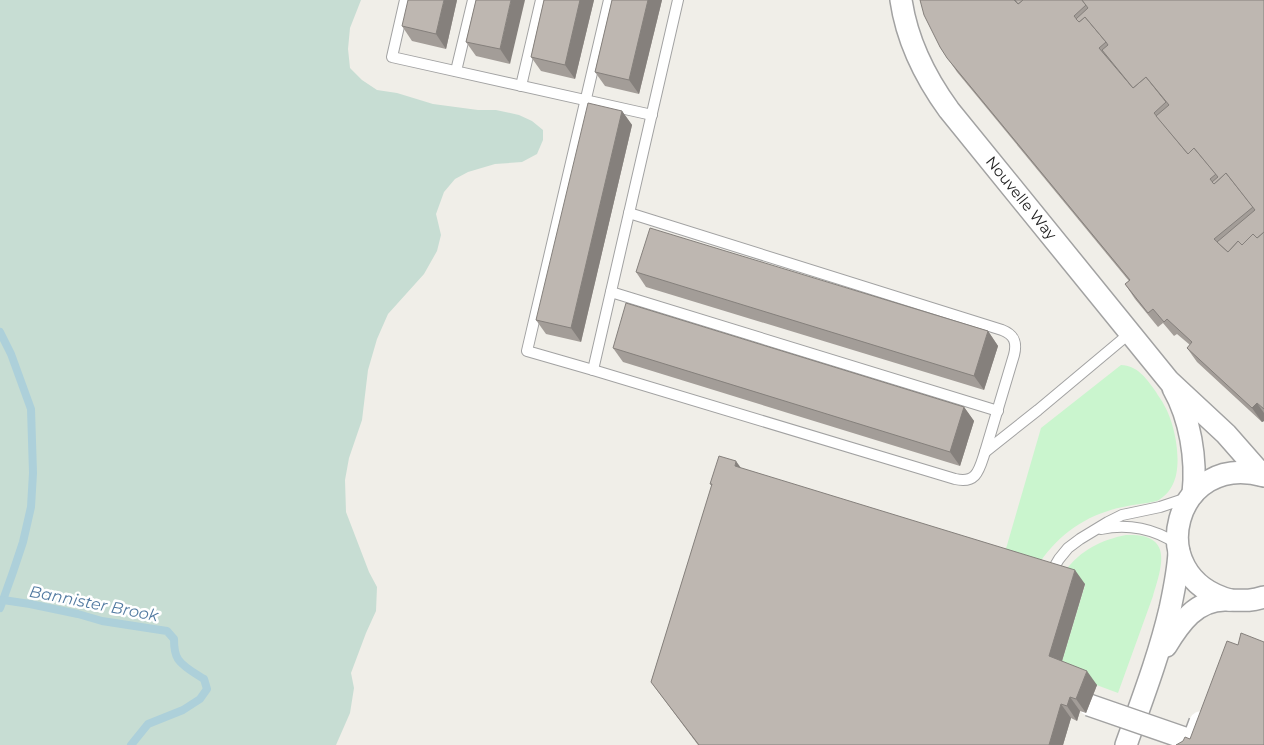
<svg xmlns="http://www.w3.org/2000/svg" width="1264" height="745" font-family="Montserrat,sans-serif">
<rect width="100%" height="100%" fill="#f0eee8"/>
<path fill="#c7ddd3" d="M0,0H361L350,28L348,49L350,68L362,80L377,90L397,93L433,104L478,110H496L519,115L532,121L543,130V140L537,154L522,162L495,164L468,172L455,179L444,192L436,214L441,235L437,251L424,274L388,314L377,339L368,370L362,420L349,458L345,480L346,512L369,572L377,587L376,611L366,633L351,673L354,688L350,713L336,745H0Z"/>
<g fill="#caf5ce">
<path d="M1121,365C1137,365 1147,379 1156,392C1158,396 1162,400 1164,405C1175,423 1183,464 1173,484C1170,491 1164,497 1157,501C1146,504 1134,504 1123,507C1088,514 1060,533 1040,562L1003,559L1041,428Z"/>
<path d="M1126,535C1173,533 1163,564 1153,596L1118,693L1059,671L1085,585L1065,571C1081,550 1101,540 1126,535Z"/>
</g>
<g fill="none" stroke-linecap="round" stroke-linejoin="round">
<g stroke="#add0da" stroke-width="8">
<path d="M0,332L11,354L31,409L33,473L31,507L23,542L13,572L3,600"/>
<path d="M0,608L3,600L30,604L78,614L102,621L167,631L174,639C174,645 174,653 178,659C183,667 196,674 204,679L207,689L200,699L183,710L148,724L131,745"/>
</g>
<g stroke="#a2a2a2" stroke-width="12">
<g id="lane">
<path d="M405,0L392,57L652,115"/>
<path d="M609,0L527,351L593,370L955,479C977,484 979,470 985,452L1014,355C1017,343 1015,335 1002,330L629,213"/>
<path d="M456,71L473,0"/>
<path d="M521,86L541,0"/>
<path d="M611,292L998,411"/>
<path d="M593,370L678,0"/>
<path d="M985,452L1038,410L1130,333"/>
<path d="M1101,529C1128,523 1155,529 1177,544"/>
<path d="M1050,574L1059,559L1068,548L1080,539L1108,522L1122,515L1160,507L1190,497"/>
</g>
</g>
<g stroke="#a2a2a2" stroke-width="24">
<g id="street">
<path d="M901,0C907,41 925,77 949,110L1169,381L1226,434L1262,475"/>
<path d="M1173,388C1190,418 1197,459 1193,494"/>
<path d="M1230,600C1140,576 1175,450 1264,476"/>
<path d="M1166,646C1180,623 1196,600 1225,600C1240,600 1249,602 1264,597"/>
<path d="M1126,745C1142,700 1159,656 1170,609C1174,590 1178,572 1179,552"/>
</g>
</g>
<use href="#lane" stroke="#fff" stroke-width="10"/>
<use href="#street" stroke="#fff" stroke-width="21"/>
<g stroke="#a2a2a2" stroke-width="24" stroke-linecap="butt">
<path id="street-bridge" d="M1089,705L1193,741L1200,722"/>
</g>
<use href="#street-bridge" stroke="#fff" stroke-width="21"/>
</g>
<g fill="#a39d98">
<path d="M457,0L446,49L412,41L402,26Z"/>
<path d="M476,0L510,64L476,56L466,42Z"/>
<path d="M544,0H594L575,79L541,71L531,57Z"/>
<path d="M612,0H662L639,94L605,86L595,72Z"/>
<path d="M920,0H1264V421L1262,422L1197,362L1187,348L1190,345L1177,334L1174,336L1163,323L1158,327L1135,299L1125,284L1129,281L957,72L940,47Z"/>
<path d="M622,111L632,125L581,342L546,334L536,320Z"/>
<path d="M636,272L988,331L998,346L984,390L646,287Z"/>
<path d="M613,348L964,407L974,421L960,466L623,362Z"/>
<path d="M741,468L1085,584L1062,661L1097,685L1086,713L1080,711L1077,721L1071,718L1063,745H698L651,682L712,486L710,484Z"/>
</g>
<g fill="#85807c">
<path d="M444,0H457L446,49L436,34Z"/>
<path d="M511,0H525L510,64L500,49Z"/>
<path d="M580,0H594L575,79L565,65Z"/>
<path d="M648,0H662L639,94L629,80Z"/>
<path d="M622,111L632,125L581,342L571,328Z"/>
<path d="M988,331L998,346L984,390L974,376Z"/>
<path d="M1257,403L1264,413V421L1262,422L1252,408Z"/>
<path d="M964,407L974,421L960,466L950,452Z"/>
<path d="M736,461L746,475L735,466Z"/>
<path d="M1075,570L1085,584L1059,671L1049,656Z"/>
<path d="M1087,671L1097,685L1086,713L1076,699Z"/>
<path d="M1070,697L1080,711L1077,721L1067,706Z"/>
<path d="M1061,704L1071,718L1063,745H1049Z"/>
</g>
<g fill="#beb7b1" stroke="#85807c">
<path d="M408,0H444L436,34L402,26Z"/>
<path d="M476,0H511L500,49L466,42Z"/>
<path d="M544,0H580L565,65L531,57Z"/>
<path d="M612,0H648L629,80L595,72Z"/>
<path d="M920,0H1014L1018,4L1023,0H1082L1086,5L1074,16L1079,22L1085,17L1106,42L1099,48L1133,88L1146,77L1166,102L1154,113L1188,154L1194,148L1216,174L1210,179L1214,184L1226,173L1253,207L1214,239L1228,252L1238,241L1242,245L1253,234L1257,238L1264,232V409L1257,403L1252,408L1187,348L1192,342L1167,319L1164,322L1153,309L1148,313L1125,284L1130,280L947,58L940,47L924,15Z"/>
<path d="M1015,0H1023L1018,4Z"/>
<path d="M1082,0H1264V232L1257,238L1253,234L1242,245L1238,241L1228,252L1217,242L1255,210L1226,173L1214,184L1212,182L1218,177L1194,148L1188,154L1156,116L1169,105L1146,77L1133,88L1102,50L1108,45L1106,42L1085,17L1079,22L1076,19L1088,8Z"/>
<path d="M588,103L622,111L571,328L536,320Z"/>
<path d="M650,228L988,331L974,376L636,272Z"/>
<path d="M626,303L964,407L950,452L613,348Z"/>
<path d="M719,456L736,461L735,466L1075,570L1049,656L1087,671L1076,699L1070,697L1067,706L1061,704L1049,745H699L651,682L712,484H710Z"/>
<path d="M1241,633L1264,642V745H1176L1183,741L1185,737L1190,739L1227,641L1238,645Z"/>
</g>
<g text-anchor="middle" stroke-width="5" stroke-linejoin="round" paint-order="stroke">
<g font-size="15" fill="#212121" stroke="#fff">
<text transform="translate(1021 198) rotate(51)" y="5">Nouvelle Way</text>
</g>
<g font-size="16" font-style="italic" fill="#527aa1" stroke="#fff">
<text transform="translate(94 603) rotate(11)" y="6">Bannister Brook</text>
</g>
</g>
</svg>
